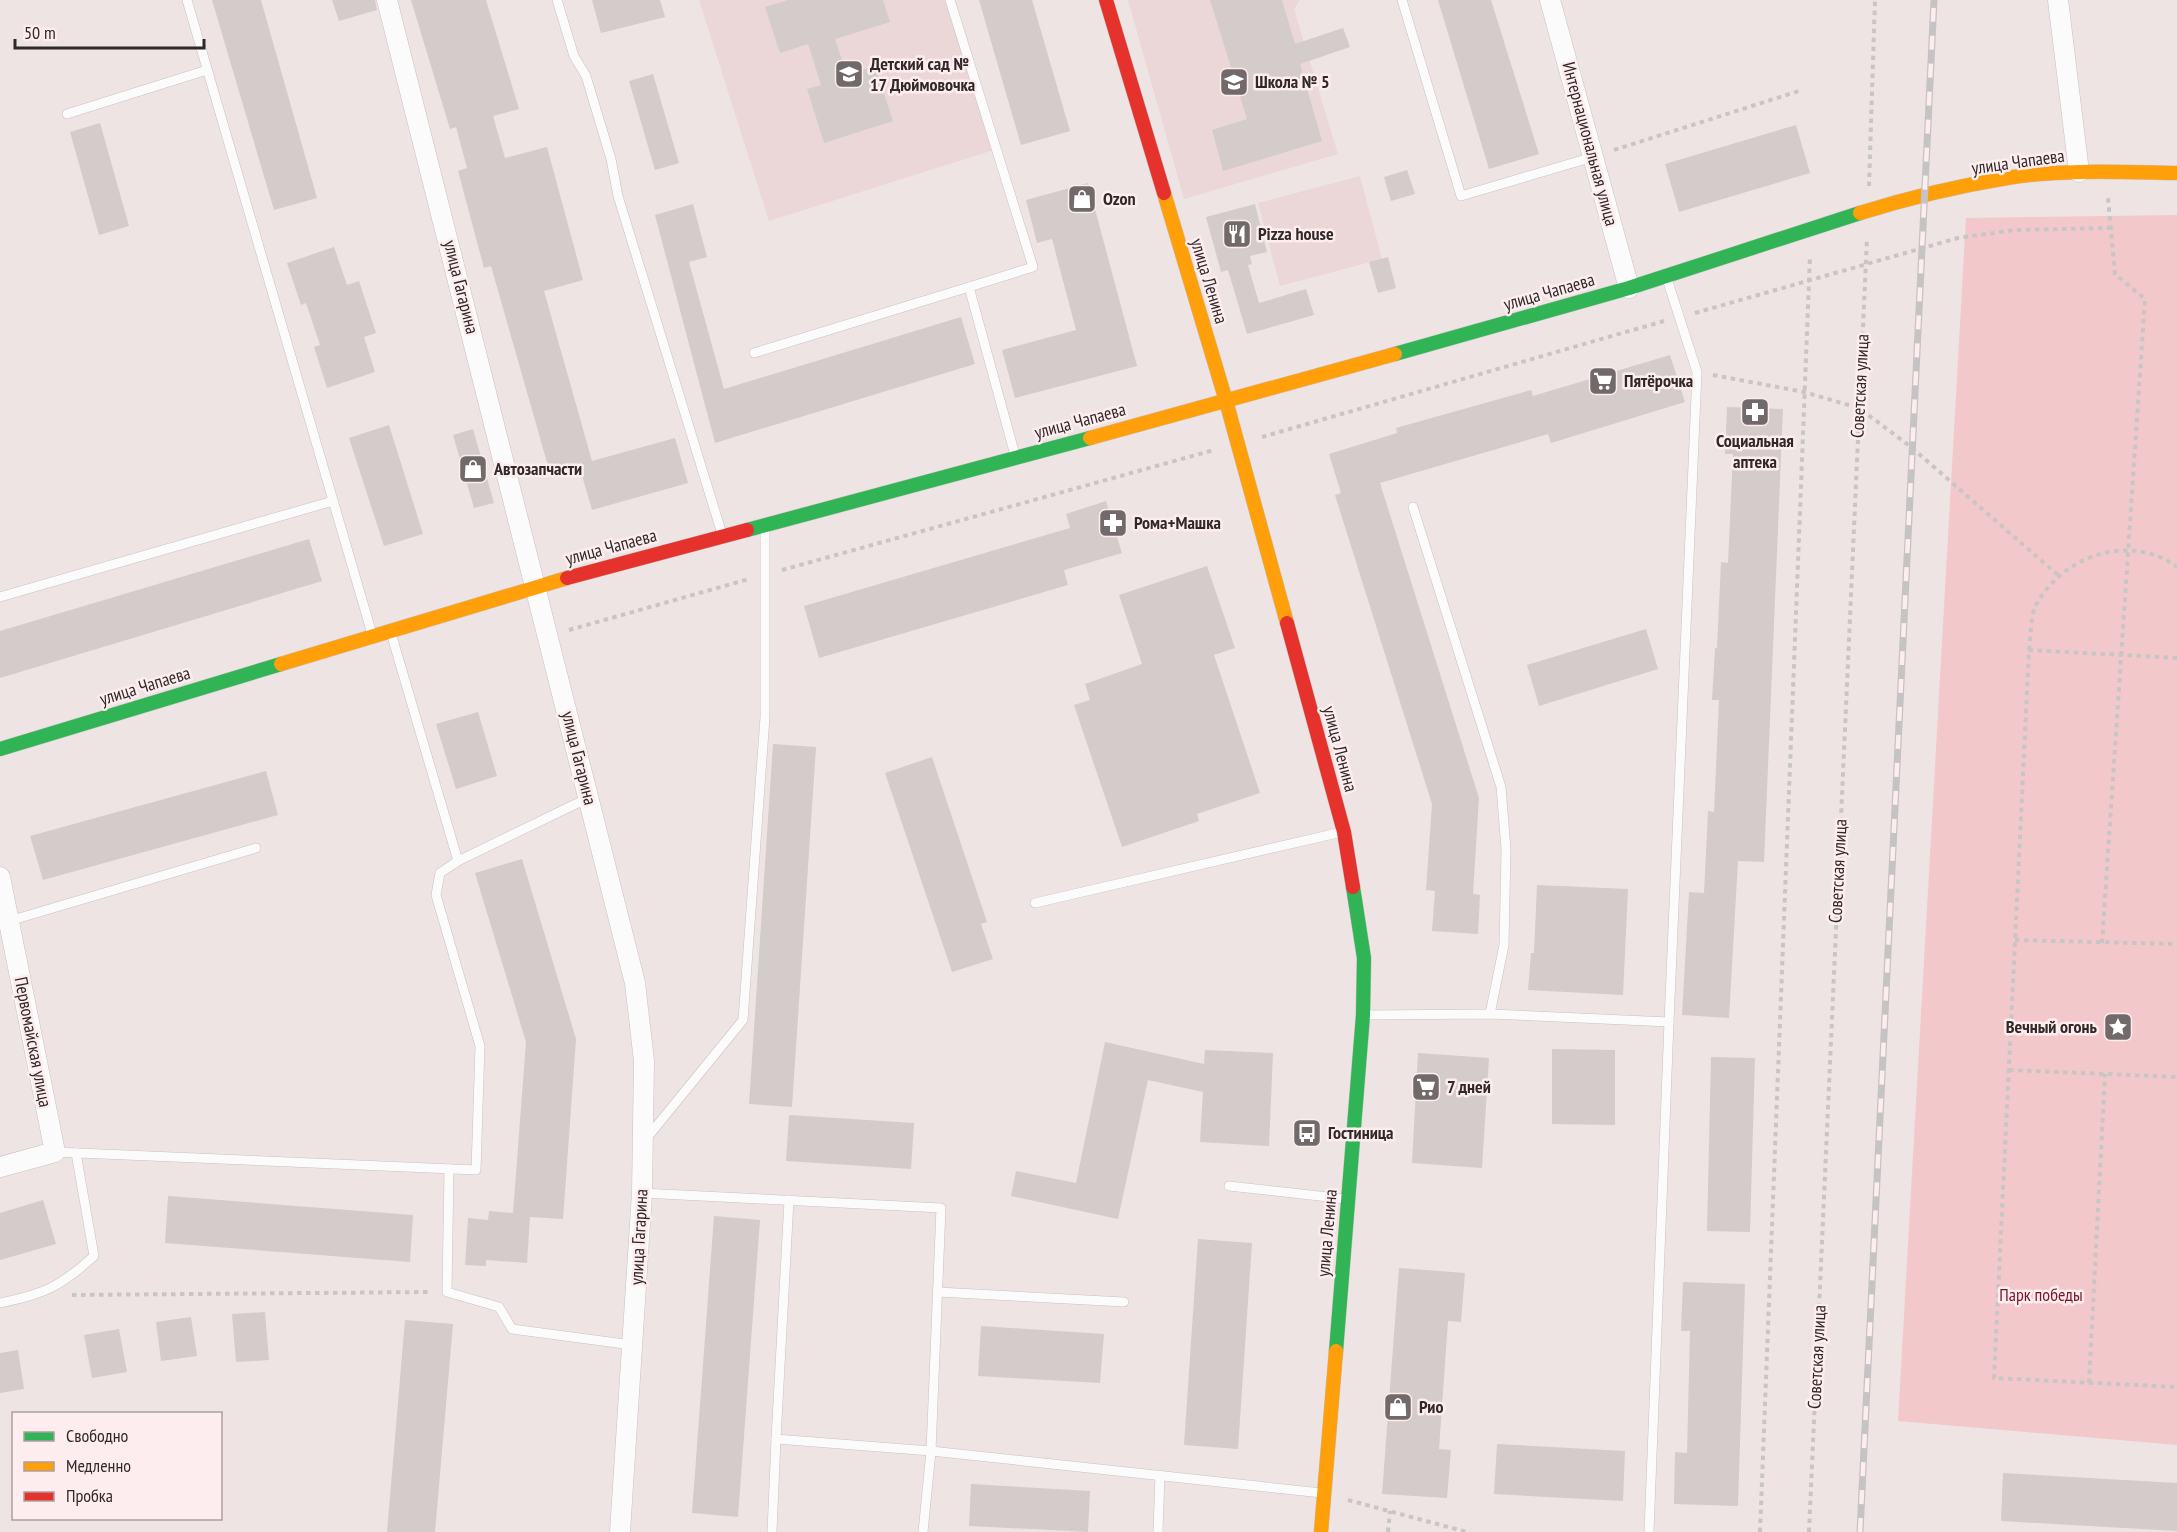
<svg xmlns="http://www.w3.org/2000/svg" width="2177" height="1532" font-family="'PT Sans Narrow',sans-serif">
<rect width="100%" height="100%" fill="#eee4e4"/>
<g fill="#ecd7d8">
<path d="M699,0H951L1000,148L769,221Z"/>
<path d="M1128,0H1300L1294,9L1338,154L1184,199Z"/>
<path d="M1360,176L1382,259L1280,286L1258,203Z"/>
</g>
<path fill="#f3c8cb" d="M2177,215V1445L1898,1421L1966,218Z"/>
<g fill="#d4cbcb">
<path d="M212,0H261L317,198L274,210Z"/>
<path d="M332,0H375L377,10L339,21Z"/>
<path d="M411,0H486L519,109L493,116L505,158L547,147L583,280L544,291L592,461L675,438L688,483L592,510L579,465L550,473L491,266L484,268L458,171L467,168L456,127L450,129Z"/>
<path d="M592,0H660L665,17L601,33Z"/>
<path d="M788,0H883L890,22L835,39L847,75L875,66L893,121L824,143L807,89L821,85L808,44L780,53L765,7Z"/>
<path d="M979,0H1032L1070,131L1021,145Z"/>
<path d="M1210,0H1282L1295,44L1343,28L1350,47L1300,64L1322,141L1223,171L1212,130L1247,119Z"/>
<path d="M1438,0H1491L1539,154L1489,169Z"/>
<path d="M653,74L679,163L655,170L629,81Z"/>
<path d="M100,123L129,226L99,235L70,132Z"/>
<path d="M1796,125L1810,173L1679,212L1665,164Z"/>
<path d="M1407,170L1415,194L1391,201L1384,177Z"/>
<path d="M1088,183L1137,366L1015,398L1002,350L1076,330L1052,239L1037,243L1026,200Z"/>
<path d="M693,204L707,257L689,262L724,389L961,317L975,364L715,443L655,215Z"/>
<path d="M1255,204L1267,252L1250,256L1252,264L1248,265L1259,303L1306,289L1314,315L1247,334L1228,270L1221,272L1206,217Z"/>
<path d="M334,247L347,285L359,281L376,333L364,337L375,372L327,388L314,347L320,345L306,303L301,305L287,263Z"/>
<path d="M1388,257L1396,288L1378,293L1369,262Z"/>
<path d="M1670,355L1685,402L1551,443L1548,434L1380,483L1479,798L1473,894L1480,895L1478,934L1432,931L1435,891L1426,890L1432,804L1335,495L1341,493L1329,454L1397,433L1396,428L1531,390L1533,396Z"/>
<path d="M1727,407L1783,409L1764,862L1738,861L1729,1018L1682,1015L1689,892L1704,893L1708,811L1714,812L1719,700H1712L1715,648H1717L1721,562L1728,563L1733,454H1725Z"/>
<path d="M389,425L423,534L384,546L349,438Z"/>
<path d="M473,429L494,503L474,508L453,435Z"/>
<path d="M1106,501L1122,553L1064,570L1068,585L819,658L804,606L1070,528L1066,514Z"/>
<path d="M309,539L322,581L0,678V631Z"/>
<path d="M1207,566L1235,648L1214,655L1260,793L1197,814L1199,821L1122,847L1074,705L1090,700L1085,684L1142,664L1119,595Z"/>
<path d="M1646,629L1658,669L1539,706L1527,665Z"/>
<path d="M478,712L497,776L456,789L436,724Z"/>
<path d="M773,744L816,747L792,1107L749,1104Z"/>
<path d="M932,757L987,922L981,924L993,959L952,972L885,773Z"/>
<path d="M266,771L278,815L43,880L30,836Z"/>
<path d="M522,859L576,1039L563,1219L530,1217L527,1263L486,1260V1266L465,1265L468,1218L488,1220L489,1211L513,1213L526,1042L475,873Z"/>
<path d="M1537,885L1628,889L1623,995L1528,990L1531,953H1534Z"/>
<path d="M1105,1042L1204,1064L1205,1050L1273,1053L1269,1146L1200,1142L1203,1092L1148,1080L1118,1219L1011,1196L1016,1171L1076,1183Z"/>
<path d="M1552,1049L1615,1050V1125L1552,1124Z"/>
<path d="M1418,1053L1489,1058L1482,1168L1412,1163Z"/>
<path d="M1711,1057L1755,1058L1750,1232L1707,1231Z"/>
<path d="M789,1115L914,1123L911,1169L786,1161Z"/>
<path d="M168,1196L413,1215L410,1262L165,1243Z"/>
<path d="M43,1200L56,1244L0,1260V1213Z"/>
<path d="M714,1216L760,1220L738,1517L692,1513Z"/>
<path d="M1198,1239L1252,1243L1238,1449L1184,1445Z"/>
<path d="M1399,1268L1465,1273L1461,1322L1448,1321L1439,1449L1451,1450L1447,1498L1382,1494Z"/>
<path d="M1683,1282L1745,1284L1738,1506L1674,1504L1675,1452L1687,1453L1690,1331H1681Z"/>
<path d="M265,1312L269,1360L236,1362L232,1314Z"/>
<path d="M191,1317L197,1356L161,1361L156,1322Z"/>
<path d="M405,1320L453,1324L435,1532H387Z"/>
<path d="M981,1326L1104,1334L1100,1383L978,1376Z"/>
<path d="M119,1329L127,1372L92,1378L84,1335Z"/>
<path d="M18,1350L24,1389L0,1393V1353Z"/>
<path d="M1497,1444L1625,1451L1623,1501L1494,1494Z"/>
<path d="M2003,1473L2177,1483V1531L2001,1521Z"/>
<path d="M971,1484L1090,1491L1088,1532L969,1526Z"/>
</g>
<g fill="none" stroke-linecap="round" stroke-linejoin="round">
<g stroke="#c9c1c1" stroke-width="10">
<g id="lane">
<path d="M187,0L372,634"/>
<path d="M557,0L574,56L586,76L611,159L618,196L722,534"/>
<path d="M950,0L1033,267L969,287"/>
<path d="M1402,0L1461,196L1593,157"/>
<path d="M67,114L207,70"/>
<path d="M754,353L969,287L1015,455"/>
<path d="M1413,507L1501,787L1506,849L1504,945L1490,1014"/>
<path d="M0,597L333,501"/>
<path d="M391,633L458,861"/>
<path d="M1035,903L1342,832"/>
<path d="M9,921L256,848"/>
<path d="M1367,1015L1490,1014L1669,1022L1697,372L1667,279"/>
<path d="M646,1139L743,1020L765,717V528"/>
<path d="M55,1152L476,1170L480,1046L436,895L440,873L458,861L588,798"/>
<path d="M449,1169L447,1292L499,1307L512,1329L632,1345"/>
<path d="M1229,1186L1346,1199"/>
<path d="M642,1193L941,1208L931,1451L776,1439L789,1200"/>
<path d="M938,1292L1124,1302"/>
<path d="M0,1303C44,1294 60,1287 94,1256L76,1153"/>
<path d="M772,1532L776,1439"/>
<path d="M923,1532L931,1451L1322,1493"/>
<path d="M1158,1532L1160,1475"/>
<path d="M1649,1532L1669,1022"/>
</g>
</g>
<g stroke="#c9c1c1" stroke-width="21">
<g id="street">
<path d="M387,0L635,983L644,1061L642,1193L620,1532"/>
<path d="M1550,0L1629,288"/>
<path d="M2058,0L2079,172"/>
<path d="M0,877L55,1152L0,1167"/>
</g>
</g>
<g stroke="#c9c1c1" stroke-width="15">
<g id="fast">
<path d="M1395,354L1629,288L1860,213"/>
<path d="M747,530L1090,438"/>
<path d="M0,749L281,664"/>
<path d="M1336,1351L1363,1015L1364,958L1353,887"/>
</g>
</g>
<g stroke="#c9c1c1" stroke-width="15">
<g id="slow">
<path d="M1164,193L1226,401L1287,623"/>
<path d="M1860,213C1908,198 1958,186 2007,178C2063,169 2121,172 2177,173"/>
<path d="M1090,438L1395,354"/>
<path d="M281,664L567,578"/>
<path d="M1321,1532L1336,1351"/>
</g>
</g>
<g stroke="#c9c1c1" stroke-width="15">
<g id="jam">
<path d="M1106,0L1164,193"/>
<path d="M567,578L747,530"/>
<path d="M1287,623L1344,832L1353,887"/>
</g>
</g>
<g stroke="#c9c5c5" stroke-width="4" stroke-dasharray="4.5 4.5" stroke-linecap="butt">
<path d="M1614,150L1799,91"/>
<path d="M1869,186L1875,0"/>
<path d="M1695,313L1958,238L2014,230L2112,228"/>
<path d="M1713,375L1804,392L1859,408L1911,447L2058,575"/>
<path d="M1262,437L1664,321"/>
<path d="M782,570L1214,450"/>
<path d="M569,630L749,579"/>
<path d="M2029,650C2031,637 2030,617 2036,605C2062,556 2130,532 2177,567"/>
<path d="M2177,658L2029,650L1994,1378L2177,1387"/>
<path d="M2015,940L2177,944"/>
<path d="M2102,943L2145,299L2115,274L2108,198"/>
<path d="M2009,1070L2177,1077"/>
<path d="M72,1295L431,1292"/>
<path d="M2089,1383L2105,1074"/>
<path d="M1348,1500L1467,1532"/>
<path d="M1388,1532L1390,1511"/>
<path d="M1760,1532L1810,256"/>
<path d="M1809,1532L1867,238"/>
</g>
<use href="#lane" stroke="#fcfbfb" stroke-width="9"/>
<use href="#street" stroke="#fcfbfb" stroke-width="20"/>
<use href="#fast" stroke="#30b455" stroke-width="14"/>
<use href="#slow" stroke="#ff9f0a" stroke-width="14"/>
<use href="#jam" stroke="#e5322d" stroke-width="14"/>
<g stroke="#c5c3c3" stroke-width="7">
<path id="rail" d="M1860,1532L1934,0"/>
</g>
<use href="#rail" stroke="#feedee" stroke-width="4.5" stroke-dasharray="14" stroke-linecap="butt"/>
</g>
<defs>
<g id="school-square" transform="scale(1.5)"><rect x="-9" y="-9" width="18" height="18" rx="4" fill="#726a6a" stroke="#feedee"/><path d="M0-5L7-2L0 1L-7-2ZM-4 1L0 2.5L4 1V4Q0 6-4 4Z" fill="#fff"/></g>
<g id="shop-square" transform="scale(1.5)"><rect x="-9" y="-9" width="18" height="18" rx="4" fill="#726a6a" stroke="#feedee"/><path d="M-5-2.5h2.3a2.7 3.5 0 0 1 5.4 0H5L5.5 6h-11ZM-1.5-2.5h3a1.5 2.3 0 0 0-3 0Z" fill="#fff"/></g>
<g id="restaurant-square" transform="scale(1.5)"><rect x="-9" y="-9" width="18" height="18" rx="4" fill="#726a6a" stroke="#feedee"/><path d="M-5-6h1v4h1v-4h1v4h1v-4h1v5L-1.5 .5V6h-2V.5L-5-1ZM5-6V6H3V1.5H1.5Q1.5-4 5-6Z" fill="#fff"/></g>
<g id="supermarket-square" transform="scale(1.5)"><rect x="-9" y="-9" width="18" height="18" rx="4" fill="#726a6a" stroke="#feedee"/><path d="M-6-5.5h2.5l.6 2H6L4.5 2H-2.5L-4.4-4H-6ZM-1.5 3.2a1.3 1.3 0 1 0 .1 0ZM3 3.2a1.3 1.3 0 1 0 .1 0Z" fill="#fff"/></g>
<g id="pharmacy-square" transform="scale(1.5)"><rect x="-9" y="-9" width="18" height="18" rx="4" fill="#726a6a" stroke="#feedee"/><path d="M-2-6h4v4h4v4h-4v4h-4v-4h-4v-4h4Z" fill="#fff"/></g>
<g id="sight-square" transform="scale(1.5)"><rect x="-9" y="-9" width="18" height="18" rx="4" fill="#726a6a" stroke="#feedee"/><path d="M0-6L1.8-2.2L6-1.7L2.9 1.2L3.7 5.4L0 3.3L-3.7 5.4L-2.9 1.2L-6-1.7L-1.8-2.2Z" fill="#fff"/></g>
<g id="bus-square" transform="scale(1.5)"><rect x="-9" y="-9" width="18" height="18" rx="4" fill="#726a6a" stroke="#feedee"/><path d="M-5-6H5V4H4V6H2V4H-2V6H-4V4H-5ZM-3.5-4V0h7V-4ZM-3.5 1.2v1.5H-2V1.2ZM2 1.2v1.5H3.5V1.2Z" fill="#fff"/></g>
</defs>
<g fill-rule="evenodd">
<use href="#school-square" x="849" y="74"/>
<use href="#school-square" x="1234" y="82"/>
<use href="#shop-square" x="1082" y="199"/>
<use href="#restaurant-square" x="1237" y="234"/>
<use href="#supermarket-square" x="1603" y="381"/>
<use href="#pharmacy-square" x="1755" y="412"/>
<use href="#shop-square" x="473" y="469"/>
<use href="#pharmacy-square" x="1113" y="523"/>
<use href="#sight-square" x="2118" y="1027"/>
<use href="#supermarket-square" x="1426" y="1087"/>
<use href="#bus-square" x="1307" y="1133"/>
<use href="#shop-square" x="1398" y="1407"/>
</g>
<g text-anchor="middle" stroke-width="5" stroke-linejoin="round" paint-order="stroke">
<g font-size="18" font-weight="bold" fill="#302829" stroke="#feedee" text-anchor="start">
<text x="870" y="70">Детский сад №<tspan x="870" dy="21">17 Дюймовочка</tspan></text>
<text x="1255" y="88">Школа № 5</text>
<text x="1103" y="205">Ozon</text>
<text x="1258" y="240">Pizza house</text>
<text x="1624" y="387">Пятёрочка</text>
<text x="1755" y="447" text-anchor="middle">Социальная<tspan x="1755" dy="21">аптека</tspan></text>
<text x="494" y="475">Автозапчасти</text>
<text x="1134" y="529">Рома+Машка</text>
<text x="2097" y="1033" text-anchor="end">Вечный огонь</text>
<text x="1447" y="1093">7 дней</text>
<text x="1328" y="1139">Гостиница</text>
<text x="1419" y="1413">Рио</text>
</g>
<g font-size="18" fill="#302829" stroke="#feedee">
<text transform="translate(1590 144) rotate(75)" y="6">Интернациональная улица</text>
<text transform="translate(2018 162) rotate(-8)" y="6">улица Чапаева</text>
<text transform="translate(1209 281) rotate(73)" y="6">улица Ленина</text>
<text transform="translate(461 287) rotate(76)" y="6">улица Гагарина</text>
<text transform="translate(1549 292) rotate(-16)" y="6">улица Чапаева</text>
<text transform="translate(1860 386) rotate(-87)" y="6">Советская улица</text>
<text transform="translate(1080 421) rotate(-15)" y="6">улица Чапаева</text>
<text transform="translate(611 547) rotate(-15)" y="6">улица Чапаева</text>
<text transform="translate(145 686) rotate(-17)" y="6">улица Чапаева</text>
<text transform="translate(1340 749) rotate(75)" y="6">улица Ленина</text>
<text transform="translate(579 758) rotate(76)" y="6">улица Гагарина</text>
<text transform="translate(1838 871) rotate(-87)" y="6">Советская улица</text>
<text transform="translate(33 1042) rotate(79)" y="6">Первомайская улица</text>
<text transform="translate(1327 1233) rotate(-85)" y="6">улица Ленина</text>
<text transform="translate(639 1237) rotate(-87)" y="6">улица Гагарина</text>
<text transform="translate(1817 1357) rotate(-87)" y="6">Советская улица</text>
</g>
<g font-size="18" fill="#7a142d" stroke="#feedee">
<text x="2041" y="1301">Парк победы</text>
</g>
</g>
<rect x="12" y="1412" width="210" height="108" fill="#feedee" stroke="#ac9e9f" stroke-width="1.5"/>
<rect x="24" y="1432" width="30" height="9" fill="#30b455" stroke="#ac9e9f" stroke-width="1.5"/>
<text x="66" y="1442" font-size="18" fill="#302829">Свободно</text>
<rect x="24" y="1462" width="30" height="9" fill="#ff9f0a" stroke="#ac9e9f" stroke-width="1.5"/>
<text x="66" y="1472" font-size="18" fill="#302829">Медленно</text>
<rect x="24" y="1492" width="30" height="9" fill="#e5322d" stroke="#ac9e9f" stroke-width="1.5"/>
<text x="66" y="1502" font-size="18" fill="#302829">Пробка</text>
<path d="M15 39v9h189v-9" fill="none" stroke="#302829" stroke-width="3"/>
<text x="24" y="39" font-size="18" fill="#302829" stroke="#feedee" stroke-width="4.5" paint-order="stroke">50 m</text>
</svg>
